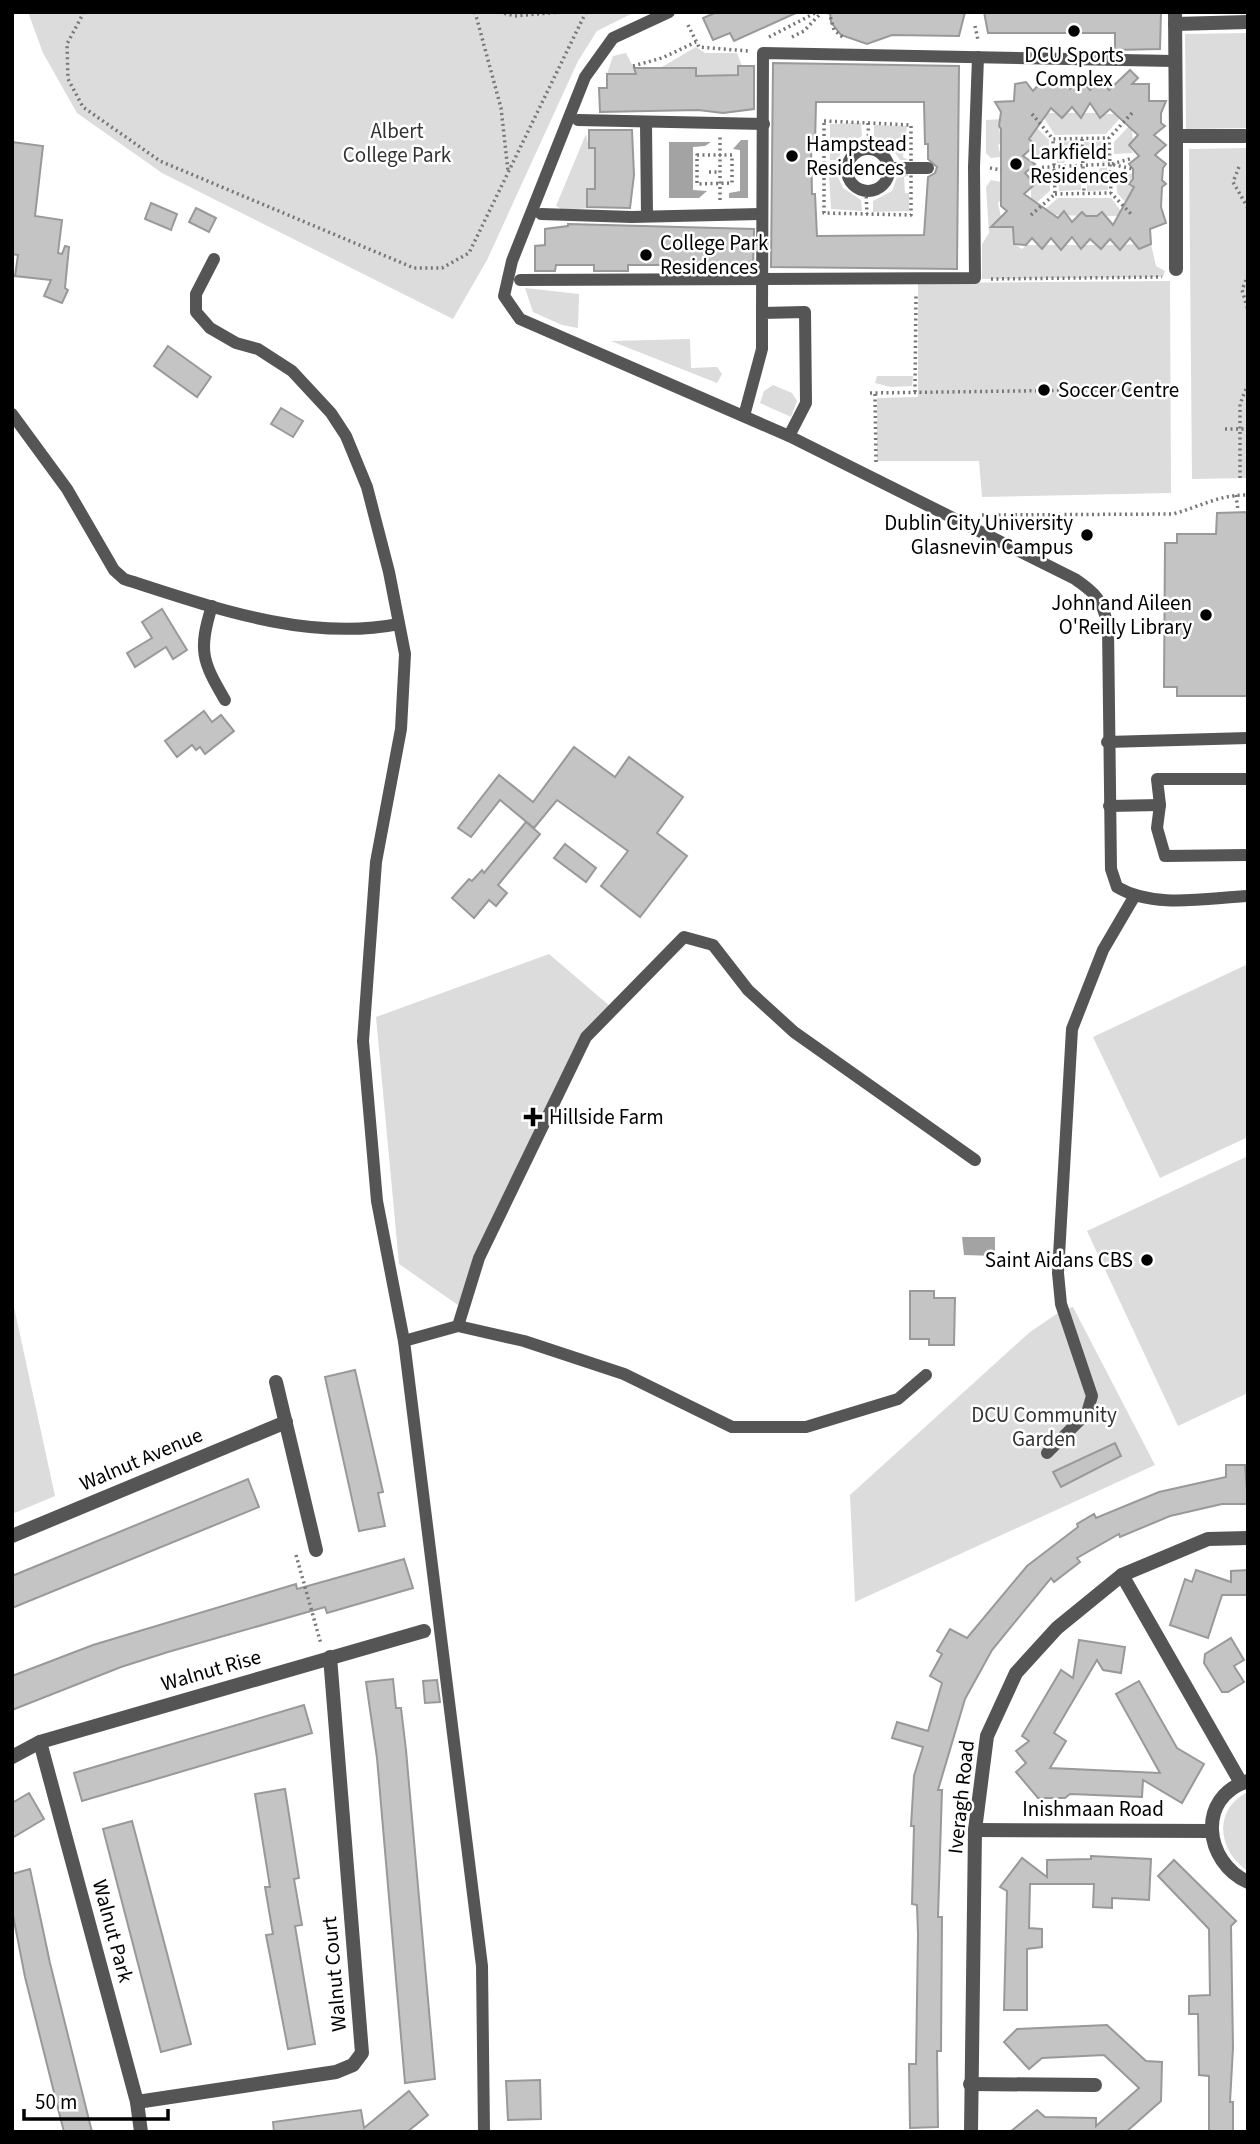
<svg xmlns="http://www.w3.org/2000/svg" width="1260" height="2144" font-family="'Source Sans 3',sans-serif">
<rect width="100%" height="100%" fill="#fff"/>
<g fill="#dcdcdc">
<path d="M28,12H635L597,31L578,61L487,260L453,319L162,173L77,113L43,53Z"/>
<path d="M1248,33V128L1186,129L1185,34Z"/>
<path d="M696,47L705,53H737L742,66L738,75L696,76V68H660Z"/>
<path d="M626,53L637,74H607L613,56Z"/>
<path d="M1047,113H1057L1062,118L1066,113H1077L1081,118L1084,113H1096L1100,118L1105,114H1115L1120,118L1106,134L1055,135L1044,118Z"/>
<path d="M1002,119L999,126L1001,143L998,145L1001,157L991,158L986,153V120Z"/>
<path d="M861,123L862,136L843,148L838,160H830V124Z"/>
<path d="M874,125L907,126L903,157L908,160H900L888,143L874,136Z"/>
<path d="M1035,126L1049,140L1048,156H1031L1035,145L1031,141V130Z"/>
<path d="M1129,126L1132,130L1133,141L1129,145L1133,153L1114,154V142Z"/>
<path d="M586,134L589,148H595V189H587V208H591L563,210L556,206Z"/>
<path d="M1077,141L1078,148L1069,152L1064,163H1057V142Z"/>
<path d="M1107,141V162H1100L1097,154L1085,149L1084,142Z"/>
<path d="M1248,148V478L1192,479L1189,149Z"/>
<path d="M1100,168H1107L1108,190L1087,191V184L1095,181Z"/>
<path d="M1064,170L1068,179L1081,183V190L1059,191L1058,171Z"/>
<path d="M899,172L908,173V176L904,177L905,193H909V211L873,212V201L892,191Z"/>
<path d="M1049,172L1050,191L1036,203L1031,199V173Z"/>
<path d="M1116,174H1133L1130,184L1133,187L1134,211L1117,193Z"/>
<path d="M837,175L843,188L861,200L862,211L831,209L829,176Z"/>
<path d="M991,180L1001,182V200L998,203L1001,217L998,220L1013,227L1014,244L1022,249L1026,245H1038L1042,249L1046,245H1078L1081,249L1085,245H1096L1101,249L1105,245L1151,244L1156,266L1165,271L1163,277L982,279V244L989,233L986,187Z"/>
<path d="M1058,198H1111L1121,211L1118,216H1105L1102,212L1097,216L1047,215L1043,211Z"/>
<path d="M1170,281L1171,493L982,497L979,461H877V398L918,397V283Z"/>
<path d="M525,288L579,294L578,328L562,325L533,312Z"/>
<path d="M690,339L691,368L717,367L722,374L717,383L611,341Z"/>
<path d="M877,376H913L912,386L891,387L875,383Z"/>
<path d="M773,385L792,393L797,401L791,417L760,403L764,391Z"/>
<path d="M549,954L611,1007L585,1040L458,1305L399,1264L376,1017Z"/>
<path d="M1248,964V1137L1160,1178L1093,1037Z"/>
<path d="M1248,1156V1393L1178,1426L1087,1231Z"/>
<path d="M12,1298L55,1496L12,1514Z"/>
<path d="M1073,1307L1155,1465L855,1602L850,1495L1030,1332L1061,1311Z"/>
<path d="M1248,1792V1871C1218,1852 1212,1809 1248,1792Z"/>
</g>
<g fill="#a3a3a3">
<path d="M741,140H748V198H729V193L740,191V150L733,149Z"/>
<path d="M669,142H711L705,146L693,147V190L707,191L699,198H669Z"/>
<path d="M962,1237H995V1256L964,1255Z"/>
</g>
<g fill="#c4c4c4" stroke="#999" stroke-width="2" fill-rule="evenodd">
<path d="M717,12H798L734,41L730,33L713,40L703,18Z"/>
<path d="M830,12H965L959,36L892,35L867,44L841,35L831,22Z"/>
<path d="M984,12H1161L1160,49L1115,50V33H988Z"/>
<path d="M773,63L959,66L957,269L771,267ZM816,102H924L925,144H928V159L937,167L935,173L928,177L924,235L817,236L815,194H812L811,145H815Z"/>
<path d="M738,66H754V109L723,113L698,110L600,112L599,88H607V74H636L634,68H696V76L738,75Z"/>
<path d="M1130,70L1138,78L1132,84H1149V101H1166L1161,113V123L1165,126L1154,135L1166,145L1155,155L1166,164L1163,168L1162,180L1166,184L1162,187L1161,207L1166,223L1150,229L1151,244L1139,249L1130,238L1120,250L1110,239L1101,249L1090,239L1081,249L1072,237L1061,250L1051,238L1042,249L1032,238L1026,245L1014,244L1013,227H991L1007,211L1001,206V129L999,126L1001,112L995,102L1014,101L1015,84L1026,82L1033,91L1040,83H1066L1070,89L1081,79L1090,90L1101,80L1109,90ZM1090,103L1100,118L1110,109L1138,135L1129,145L1139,156L1129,164L1133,169V179L1129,184L1134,187L1113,225L1102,212L1097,216H1086L1082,212L1072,222L1064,211L1058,218L1024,194L1035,184L1025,173L1035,164L1023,156L1035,145L1029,139L1051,108L1062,118L1072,107L1081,118Z"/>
<path d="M589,130H632L634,175L630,208L587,207V189H595V148H589Z"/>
<path d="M12,142L43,146L35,216L62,220L58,253L62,254L65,246L69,247L65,288L68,290L62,303L44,296L51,280L15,276L18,255L12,254Z"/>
<path d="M151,203L177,214L171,230L145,219Z"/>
<path d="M196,208L216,218L209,232L189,222Z"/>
<path d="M568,224L754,229L753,270H738V265H699V270L666,271V265H628V271H594V265H556L555,271H535V246L545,245V229L568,226Z"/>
<path d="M168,346L211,377L197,397L154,366Z"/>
<path d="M281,408L303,421L293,437L271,424Z"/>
<path d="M1248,512V696H1177V687H1164L1165,543H1177V534H1216L1217,513Z"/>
<path d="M162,609L187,650L173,659L166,647L135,667L127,653L152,638L142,622Z"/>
<path d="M204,711L212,722L221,715L234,731L205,754L200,747L196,750L192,745L177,757L165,741Z"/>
<path d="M574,747L615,777L629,757L683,797L657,833L687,856L640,917L601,886L628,851L557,800L534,828L500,800L471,837L458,828L499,775L533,802Z"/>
<path d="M526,822L540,834L498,885L507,893L496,906L489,900L474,918L452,898L469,879L472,881L482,870L484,873Z"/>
<path d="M565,844L596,868L586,882L554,858Z"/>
<path d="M910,1291H934V1298H955L954,1345H929V1339H910Z"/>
<path d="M355,1370L383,1492L378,1493L385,1526L359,1531L325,1377Z"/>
<path d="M1115,1443L1121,1456L1061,1487L1053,1472Z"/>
<path d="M1226,1465H1245L1248,1504H1222L1170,1516L1120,1537L1119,1534L1077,1558L1080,1562L1054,1582L1051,1578L992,1650L965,1699L938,1790H942L938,1917H942L941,2051H937L938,2127L910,2128L909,2064H916L918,1934L917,1905L912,1904L914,1826H911L914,1776L923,1747L892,1738L897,1722L928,1731L942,1683L930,1676L942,1654L937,1651L950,1629L967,1638L1027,1566L1078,1527L1077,1524L1094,1514L1096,1518L1159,1492L1226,1477Z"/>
<path d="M248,1479L259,1507L12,1608V1576Z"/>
<path d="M404,1559L413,1588L327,1613L325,1607L168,1652L121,1667L12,1710V1676L93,1645L296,1584L297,1589Z"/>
<path d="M1196,1570L1231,1582V1571L1248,1570V1595H1222L1208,1638L1170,1625L1185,1579L1192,1582Z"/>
<path d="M1231,1638L1244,1660L1234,1666L1244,1682L1228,1692H1222L1204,1663L1205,1654Z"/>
<path d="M1079,1640L1125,1647L1121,1673L1103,1670L1097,1660L1054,1733L1066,1741L1050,1768L1160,1773L1116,1694L1139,1681L1177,1748L1204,1764L1182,1803L1143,1780L1142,1797L1070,1794L1065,1798H1038L1016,1772L1026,1763L1016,1751L1029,1741L1022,1736L1061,1670L1073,1678Z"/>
<path d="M393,1679L396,1708H401L406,1750L435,2079L405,2083L377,1758L366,1682Z"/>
<path d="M437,1680L440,1702L425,1703L423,1681Z"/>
<path d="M304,1705L312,1733L82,1801L74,1773Z"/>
<path d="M285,1789L299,1878L294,1879L302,1925L295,1926L315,2044L288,2049L266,1935L273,1934L265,1887H270L255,1794Z"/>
<path d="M29,1793L44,1819L12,1838V1803Z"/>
<path d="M132,1821L191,2044L161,2052L103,1829Z"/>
<path d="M1091,1856L1151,1859L1149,1900L1112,1898V1908L1093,1907L1094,1884H1030L1029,1928L1042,1929V1947L1027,1949V2010H1004L1007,1891L1000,1887L1022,1858L1047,1877V1860L1091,1859Z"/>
<path d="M1174,1860L1236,1921L1231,1926L1233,2048L1230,2102H1233V2132H1209V2076L1199,2075L1198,2014H1189V1996L1210,1995L1209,1929L1158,1876Z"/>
<path d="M30,1869L50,1963L92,2132H64L25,1977L12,1910V1874Z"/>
<path d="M1107,2025L1146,2061L1162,2062L1161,2101L1126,2132H1010L1037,2110L1045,2117L1096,2118V2126L1139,2088L1104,2055L1042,2058L1029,2069L1004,2042L1017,2029Z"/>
<path d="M540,2080L541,2119L508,2120L506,2081Z"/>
<path d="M409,2091L428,2115L407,2132H274L273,2122L361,2110L364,2128Z"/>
</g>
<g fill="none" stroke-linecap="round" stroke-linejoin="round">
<g stroke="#777" stroke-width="3.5" stroke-dasharray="2 3.5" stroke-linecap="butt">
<path d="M84,12L67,44L68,79L83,107L160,161L414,268H442L469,253L586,12"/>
<path d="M475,12L501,108L508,171"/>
<path d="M499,12L515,16L560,12"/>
<path d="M829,12L834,30L845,39"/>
<path d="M688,25L699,47L748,51"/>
<path d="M975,26L978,40"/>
<path d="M769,37L817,12"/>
<path d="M792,37L804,31L822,12"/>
<path d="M633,66L662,58L696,42"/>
<path d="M1132,113L1109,138L1111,193L1133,216"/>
<path d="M1032,114L1053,139L1109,138"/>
<path d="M824,121L911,125V215L824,213Z"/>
<path d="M868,123L869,149"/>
<path d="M1082,139L1084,193"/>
<path d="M697,155H732V183L697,184Z"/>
<path d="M1112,164L1133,158"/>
<path d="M1239,167L1233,182L1248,208"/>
<path d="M990,168L1001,170"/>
<path d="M1031,168L1110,164L1133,169"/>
<path d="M824,171L847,170"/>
<path d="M709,172H719"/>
<path d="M866,191L867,214"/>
<path d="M1055,194L1111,193"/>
<path d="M720,200V137"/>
<path d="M1031,215L1055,194L1053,139"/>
<path d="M1248,275L1242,290L1248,310"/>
<path d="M991,279L1162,277"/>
<path d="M915,392L916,294"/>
<path d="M870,393L1166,389"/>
<path d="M875,394L876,462"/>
<path d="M1225,429H1248"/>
<path d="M1240,478V404L1248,384"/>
<path d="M1236,495L1238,511"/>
<path d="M982,515L1173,514C1199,507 1221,494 1248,495"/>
<path d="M296,1555L321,1644"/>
</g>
<g stroke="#555" stroke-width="12">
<path d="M669,12L613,38L585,77L512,261L504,296L520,319L789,436L1075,579C1097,594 1102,600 1108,626L1111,869L1117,887C1154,909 1206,898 1248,896"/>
<path d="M578,120L764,124"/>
<path d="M646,124L647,216"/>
<circle cx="868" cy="170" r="21"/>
<path d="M889,168H928"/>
<path d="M541,214L632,217L760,214"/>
<path d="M214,259L196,294V312L210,328L236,343L258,349L292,371L331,413L346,436L367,487L389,572L405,654L401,729L376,862L363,1041L377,1201L404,1341"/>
<path d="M520,280L975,278L974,167L978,57"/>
<path d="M762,313L763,53L1174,61"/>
<path d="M12,414L67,489L114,570L124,579C212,607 306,642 399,624"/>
<path d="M744,416L762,349V313L805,312L806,403L789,436"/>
<path d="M212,606C198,650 202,661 225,700"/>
<path d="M1107,742L1248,738"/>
<path d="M1248,779H1157L1160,805L1157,828L1165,856L1248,855"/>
<path d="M1109,806L1160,805"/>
<path d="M458,1326L524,1341L624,1374L732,1427H806L898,1399L926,1375"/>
<path d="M1047,1453L1087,1413L1092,1396L1061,1304L1058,1273L1072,1029L1103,950L1134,897"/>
<path d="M484,2132L482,1966L404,1341L458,1326L479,1258L586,1037L684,937L713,945L748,990L794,1032L975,1160"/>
</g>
<g stroke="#555" stroke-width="14">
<path d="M1175,12L1176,136H1248"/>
<path d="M1175,24L1248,22"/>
<path d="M1176,269V136"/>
</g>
<g stroke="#555" stroke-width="14">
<path d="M276,1382L316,1550"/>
<path d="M12,1536L286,1422"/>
<path d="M1122,1575L1241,1783"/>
<path d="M40,1742L137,2102L141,2132"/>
<path d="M12,1757L40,1742L424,1631"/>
<path d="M1248,1781C1196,1797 1204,1862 1248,1882"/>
<path d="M975,1830L1211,1831"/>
<path d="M970,2084L1095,2085"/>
<path d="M137,2102L336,2072L353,2065L362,2053L330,1657"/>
<path d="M971,2132L975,1830L987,1736L1016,1673L1057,1628L1122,1575L1208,1539L1248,1538"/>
</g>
</g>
<g fill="#000" stroke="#fff" stroke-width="2.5">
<circle cx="1074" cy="31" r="7"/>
<circle cx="792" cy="156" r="7"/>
<circle cx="1016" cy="164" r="7"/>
<circle cx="646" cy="255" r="7"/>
<circle cx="1044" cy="390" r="7"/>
<circle cx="1087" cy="535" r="7"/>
<circle cx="1206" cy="615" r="7"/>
<path d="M529.5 1106.5h7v7h7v7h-7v7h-7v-7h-7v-7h7z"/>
<circle cx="1147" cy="1260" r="7"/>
</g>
<g text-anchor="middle" stroke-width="5" stroke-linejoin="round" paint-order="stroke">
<g font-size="21" fill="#000" stroke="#fff" text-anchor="start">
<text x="1074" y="62" text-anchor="middle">DCU Sports<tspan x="1074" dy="24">Complex</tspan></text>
<text x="806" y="151">Hampstead<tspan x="806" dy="24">Residences</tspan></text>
<text x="1030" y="159">Larkfield<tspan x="1030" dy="24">Residences</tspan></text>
<text x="660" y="250">College Park<tspan x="660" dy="24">Residences</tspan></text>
<text x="1058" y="397">Soccer Centre</text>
<text x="1073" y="530" text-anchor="end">Dublin City University<tspan x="1073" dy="24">Glasnevin Campus</tspan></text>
<text x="1192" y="610" text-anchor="end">John and Aileen<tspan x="1192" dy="24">O'Reilly Library</tspan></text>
<text x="549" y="1124">Hillside Farm</text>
<text x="1133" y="1267" text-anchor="end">Saint Aidans CBS</text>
</g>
<g font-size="21" fill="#333" stroke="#fff">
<text x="397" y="138">Albert<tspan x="397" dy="24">College Park</tspan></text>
<text x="1044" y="1422">DCU Community<tspan x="1044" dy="24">Garden</tspan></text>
</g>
<g font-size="21" fill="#000" stroke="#fff">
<text transform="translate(141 1459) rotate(-23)" y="7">Walnut Avenue</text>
<text transform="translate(211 1670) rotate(-16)" y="7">Walnut Rise</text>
<text transform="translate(961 1797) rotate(-84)" y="7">Iveragh Road</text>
<text x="1093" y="1816">Inishmaan Road</text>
<text transform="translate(113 1931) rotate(75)" y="7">Walnut Park</text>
<text transform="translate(334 1974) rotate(-95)" y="7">Walnut Court</text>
</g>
</g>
<rect width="1260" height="2144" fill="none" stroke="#000000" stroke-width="28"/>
<path d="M24 2109v10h144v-10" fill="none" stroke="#000000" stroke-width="3.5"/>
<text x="35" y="2109" font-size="21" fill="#000000" stroke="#ffffff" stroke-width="5" paint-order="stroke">50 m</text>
</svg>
